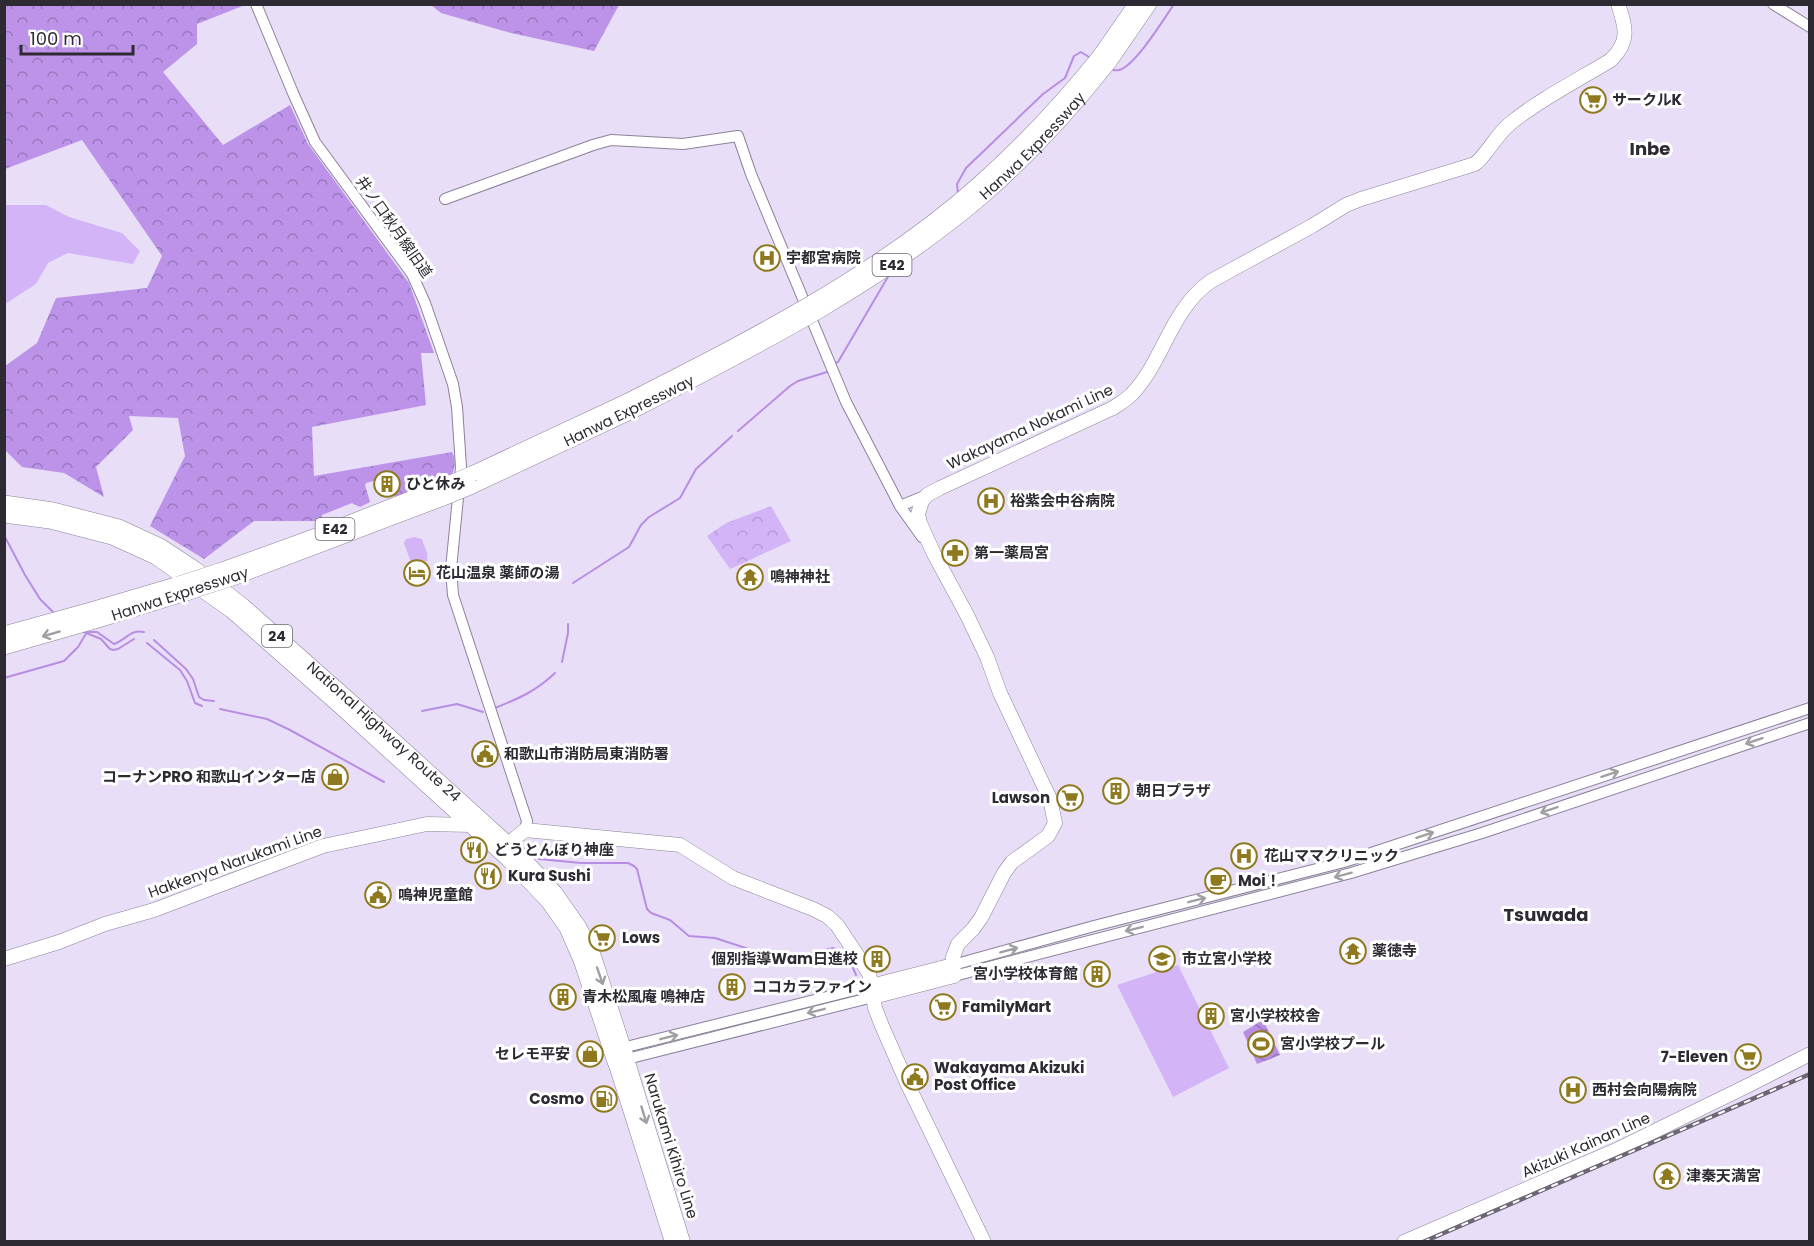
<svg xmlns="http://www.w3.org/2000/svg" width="1814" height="1246" font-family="Poppins,'Noto Sans JP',sans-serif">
<defs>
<pattern id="forest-crowns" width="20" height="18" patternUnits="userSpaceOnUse" patternTransform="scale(1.5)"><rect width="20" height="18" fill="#bc93e9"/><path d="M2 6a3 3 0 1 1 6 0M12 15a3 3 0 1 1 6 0" fill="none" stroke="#9978bd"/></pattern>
<pattern id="park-crowns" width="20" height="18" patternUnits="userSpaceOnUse" patternTransform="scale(1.5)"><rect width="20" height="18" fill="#d3b4f7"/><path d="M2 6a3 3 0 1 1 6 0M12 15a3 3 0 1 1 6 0" fill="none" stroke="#b59bd4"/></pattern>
<pattern id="water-waves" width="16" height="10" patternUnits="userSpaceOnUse" patternTransform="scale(1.5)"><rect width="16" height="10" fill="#b78ee3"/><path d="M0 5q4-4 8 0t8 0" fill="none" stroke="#9574b9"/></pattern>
</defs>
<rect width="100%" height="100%" fill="#e9def7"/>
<g fill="#d3b4f7">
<path d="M5,205H46L69,217L122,233L140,251L133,264L68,253L48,263L36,284L5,304Z"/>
<path d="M414,537L422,539C424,547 429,552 427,561L412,565L404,543L406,539Z"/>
<path d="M1178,965L1229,1068L1173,1097L1117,985Z"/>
</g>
<g fill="url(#forest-crowns)">
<path d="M5,5H245L197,24V44L163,72L223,145L290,105L308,144L409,283L434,353H421L426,405L312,427L314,476L452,452C456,458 455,468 452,474L396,497L394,496L387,477L366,483L365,485L370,502L360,507L352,503L322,515V521H254L204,559L150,526L185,456L178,418L129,416L133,430L96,467L104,497L64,473L22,467L5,450V366L37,343L56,298L147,288L162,256L82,140L5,169Z"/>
<path d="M431,5H619L594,51L511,33L441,13Z"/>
</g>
<path fill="url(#park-crowns)" d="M771,506L791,541L730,569L707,536L726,523Z"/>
<path fill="url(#water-waves)" d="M1263,1020L1280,1055L1257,1064L1243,1032Z"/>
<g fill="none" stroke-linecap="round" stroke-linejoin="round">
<g stroke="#b78ee3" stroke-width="2">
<path d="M1110,69C1114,70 1115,71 1119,70C1135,66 1164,19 1174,4"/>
<path d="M958,194L957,184L966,168L1043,94L1065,78L1074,56L1081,52L1092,59"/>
<path d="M834,363L838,362L889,275"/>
<path d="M738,431L790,386L798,381L827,372"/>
<path d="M4,535L25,575L40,599L54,613"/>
<path d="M573,583L629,547L641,525L649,517L680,498L696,469L732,436"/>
<path d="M84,632L101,639L110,649L113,650L118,649L134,639"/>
<path d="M89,632H97L114,644C126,640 130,629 144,632"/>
<path d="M154,640L186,669L193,679L199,697L204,700L214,701"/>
<path d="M147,643L180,670L187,681L195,703L202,706"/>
<path d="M562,662L568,633V624"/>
<path d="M4,678L64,661L78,647L87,632"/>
<path d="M495,708C520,698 536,691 555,673"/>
<path d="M220,709L267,719L290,730L384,782"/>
<path d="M422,711L457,704L483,712"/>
<path d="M539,859L581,863H628L634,866L637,869L647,909L651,913L670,920L689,936L715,938L770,956L793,958L833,948L848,956L856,975"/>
</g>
<g stroke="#8c8298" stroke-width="12">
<g id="minor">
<path d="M256,4L293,93L315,142L412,274L425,303L453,384L457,407L461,467L451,569L453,595L527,821L525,830"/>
<path d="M1773,4L1810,27"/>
<path d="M445,199L593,145L611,140L683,144L738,136L751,174L846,402L900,506L922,537"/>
<path d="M900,506L927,495"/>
<path d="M953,965L1094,926L1344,862L1810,708"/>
<path d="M954,976L1351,873L1482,833L1810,723"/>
<path d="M618,1049L871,986"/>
<path d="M623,1060L873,997"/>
</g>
</g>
<g stroke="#8c8298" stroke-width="15">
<g id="major">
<path d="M501,850L525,830L680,845L733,878L813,909L827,916L837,925L869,973L875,1008L882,1026L907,1083L984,1242"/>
<path d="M4,959L59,942L105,924L154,910L323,846L427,824L471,825L476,820"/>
<path d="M871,986L953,965"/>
<path d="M873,997L954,976L953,957L958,944L973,929L981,918L1004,873L1012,862L1048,836L1055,823L1050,799L1000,693L987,657L967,615L934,554L920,523L918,514L922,501L927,495L940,488L1113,408C1119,404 1126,400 1132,394C1164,360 1170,310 1211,281L1312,226L1346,205L1361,199L1475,164C1489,152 1497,133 1512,122C1542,98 1578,80 1611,60C1630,41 1626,28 1618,4"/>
<path d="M627,1059L683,1242"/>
<path d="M615,1062L672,1242"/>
<path d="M1404,1242L1614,1151L1745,1087L1810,1054"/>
</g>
</g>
<g stroke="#8c8298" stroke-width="16">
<g id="highway">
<path d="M1100,56L1136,4"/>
<path d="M1109,62L1149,4"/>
<path d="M474,473L628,401"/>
<path d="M470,487L632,411"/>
<path id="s1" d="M4,503L53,510L119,527L160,546L195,569L243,606L356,706L520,855L555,893L579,927L593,955L627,1059"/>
<path d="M4,515L50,521L112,537L156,557L231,610L342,708L508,859L548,901L567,928L581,960L615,1062"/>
<path d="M222,570L316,536L446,485"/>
<path d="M232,578L443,498"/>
<path d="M4,634L91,610L179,584"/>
<path d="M4,647L98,620L189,592"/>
</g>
</g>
<use href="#minor" stroke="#fff" stroke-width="10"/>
<use href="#major" stroke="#fff" stroke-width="14"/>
<use href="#highway" stroke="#fff" stroke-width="15"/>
<g stroke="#6d6675" stroke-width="4.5">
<path id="rail" d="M1423,1242L1810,1074"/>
</g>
<use href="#rail" stroke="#fff" stroke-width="2" stroke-dasharray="7" stroke-linecap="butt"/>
<g stroke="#8c8298" stroke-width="16" stroke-linecap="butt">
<g id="highway-bridge">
<path d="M628,401C748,340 877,275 979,184C1023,145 1063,102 1100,56"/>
<path id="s2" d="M632,411C755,348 879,285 984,195C1030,155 1071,110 1109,62"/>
<path d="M446,485L474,473"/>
<path d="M443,498L470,487"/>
<path d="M179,584L222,570"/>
<path d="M189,592L232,578"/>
</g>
</g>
<use href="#highway-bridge" stroke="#fff" stroke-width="15"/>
</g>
<defs><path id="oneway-shaft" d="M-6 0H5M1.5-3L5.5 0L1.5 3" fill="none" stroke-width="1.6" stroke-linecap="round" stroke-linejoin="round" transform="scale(1.5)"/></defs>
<g stroke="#a19fa3">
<use href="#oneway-shaft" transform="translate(51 634) rotate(164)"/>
<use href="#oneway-shaft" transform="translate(1754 741) rotate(161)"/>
<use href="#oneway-shaft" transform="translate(1610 774) rotate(-18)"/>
<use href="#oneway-shaft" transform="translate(1549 810) rotate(161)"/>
<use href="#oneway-shaft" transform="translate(1425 835) rotate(-18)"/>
<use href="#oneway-shaft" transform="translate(1343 875) rotate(165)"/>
<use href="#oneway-shaft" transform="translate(1197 900) rotate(-14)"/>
<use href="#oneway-shaft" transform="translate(1134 929) rotate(166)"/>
<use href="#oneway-shaft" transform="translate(1009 950) rotate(-15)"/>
<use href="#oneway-shaft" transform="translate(600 976) rotate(71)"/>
<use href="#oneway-shaft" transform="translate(816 1011) rotate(166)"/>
<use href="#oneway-shaft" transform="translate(669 1037) rotate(-14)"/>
<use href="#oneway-shaft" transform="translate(644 1115) rotate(73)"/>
</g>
<defs>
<g id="supermarket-ring" transform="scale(1.35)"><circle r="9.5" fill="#fff" stroke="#8e791e" stroke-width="1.5"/><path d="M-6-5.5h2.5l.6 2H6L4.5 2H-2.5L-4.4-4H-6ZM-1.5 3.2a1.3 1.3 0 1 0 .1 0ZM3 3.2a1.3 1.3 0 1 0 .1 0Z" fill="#8e791e"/></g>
<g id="hospital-ring" transform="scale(1.35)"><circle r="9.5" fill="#fff" stroke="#8e791e" stroke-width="1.5"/><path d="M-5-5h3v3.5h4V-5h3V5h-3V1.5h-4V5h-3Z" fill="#8e791e"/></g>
<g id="building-ring" transform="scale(1.35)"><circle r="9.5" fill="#fff" stroke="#8e791e" stroke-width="1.5"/><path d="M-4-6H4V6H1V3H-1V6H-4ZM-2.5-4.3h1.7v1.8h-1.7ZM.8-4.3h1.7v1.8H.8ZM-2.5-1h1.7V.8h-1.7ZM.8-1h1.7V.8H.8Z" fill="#8e791e"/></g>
<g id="pharmacy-ring" transform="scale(1.35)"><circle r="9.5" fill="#fff" stroke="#8e791e" stroke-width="1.5"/><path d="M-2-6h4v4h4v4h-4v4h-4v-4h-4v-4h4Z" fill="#8e791e"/></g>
<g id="hotel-ring" transform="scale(1.35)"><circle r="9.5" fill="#fff" stroke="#8e791e" stroke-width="1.5"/><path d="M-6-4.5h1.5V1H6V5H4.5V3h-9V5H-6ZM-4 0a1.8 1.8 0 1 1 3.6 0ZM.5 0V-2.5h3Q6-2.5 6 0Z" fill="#8e791e"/></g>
<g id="temple-ring" transform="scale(1.35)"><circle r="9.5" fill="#fff" stroke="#8e791e" stroke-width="1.5"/><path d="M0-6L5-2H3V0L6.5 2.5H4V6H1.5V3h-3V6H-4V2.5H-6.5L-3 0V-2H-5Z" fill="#8e791e"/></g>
<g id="civic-ring" transform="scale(1.35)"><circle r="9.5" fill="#fff" stroke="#8e791e" stroke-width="1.5"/><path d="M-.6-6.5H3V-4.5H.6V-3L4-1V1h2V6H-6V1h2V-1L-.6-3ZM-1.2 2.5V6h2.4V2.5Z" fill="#8e791e"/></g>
<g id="shop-ring" transform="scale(1.35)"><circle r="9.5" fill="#fff" stroke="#8e791e" stroke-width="1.5"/><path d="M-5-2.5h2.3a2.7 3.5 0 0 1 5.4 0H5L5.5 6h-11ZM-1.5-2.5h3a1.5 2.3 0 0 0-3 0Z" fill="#8e791e"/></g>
<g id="restaurant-ring" transform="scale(1.35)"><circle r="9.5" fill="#fff" stroke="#8e791e" stroke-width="1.5"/><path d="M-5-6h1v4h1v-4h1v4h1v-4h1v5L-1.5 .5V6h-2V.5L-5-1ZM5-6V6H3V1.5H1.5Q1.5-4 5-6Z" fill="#8e791e"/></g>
<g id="cafe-ring" transform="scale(1.35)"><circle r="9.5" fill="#fff" stroke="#8e791e" stroke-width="1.5"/><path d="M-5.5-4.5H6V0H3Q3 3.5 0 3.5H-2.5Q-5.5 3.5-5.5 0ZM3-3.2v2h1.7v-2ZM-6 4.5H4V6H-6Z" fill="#8e791e"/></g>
<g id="school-ring" transform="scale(1.35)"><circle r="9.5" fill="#fff" stroke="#8e791e" stroke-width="1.5"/><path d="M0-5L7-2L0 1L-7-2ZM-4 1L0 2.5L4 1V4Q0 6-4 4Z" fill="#8e791e"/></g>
<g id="stadium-ring" transform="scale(1.35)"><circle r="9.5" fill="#fff" stroke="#8e791e" stroke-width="1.5"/><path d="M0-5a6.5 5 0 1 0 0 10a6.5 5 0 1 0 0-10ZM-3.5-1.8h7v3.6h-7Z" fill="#8e791e"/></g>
<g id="fuel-ring" transform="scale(1.35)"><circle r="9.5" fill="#fff" stroke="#8e791e" stroke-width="1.5"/><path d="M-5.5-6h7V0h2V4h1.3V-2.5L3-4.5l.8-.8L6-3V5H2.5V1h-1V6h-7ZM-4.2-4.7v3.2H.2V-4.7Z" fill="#8e791e"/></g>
</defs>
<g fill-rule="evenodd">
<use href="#supermarket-ring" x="1593" y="100"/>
<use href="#hospital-ring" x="767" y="258"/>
<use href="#building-ring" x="387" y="484"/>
<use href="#hospital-ring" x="991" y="501"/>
<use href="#pharmacy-ring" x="955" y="553"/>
<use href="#hotel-ring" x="417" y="573"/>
<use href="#temple-ring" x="750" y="577"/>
<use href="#civic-ring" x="485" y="754"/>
<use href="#shop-ring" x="335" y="777"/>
<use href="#building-ring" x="1116" y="791"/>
<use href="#supermarket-ring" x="1070" y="798"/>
<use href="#restaurant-ring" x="474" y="850"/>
<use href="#hospital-ring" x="1244" y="856"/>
<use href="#restaurant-ring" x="488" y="876"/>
<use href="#cafe-ring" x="1218" y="881"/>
<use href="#civic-ring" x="378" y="895"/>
<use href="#supermarket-ring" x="602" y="938"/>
<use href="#temple-ring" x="1353" y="951"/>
<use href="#building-ring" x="877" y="959"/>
<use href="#school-ring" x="1162" y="959"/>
<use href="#building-ring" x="1097" y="974"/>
<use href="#building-ring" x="732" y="987"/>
<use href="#building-ring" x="563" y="997"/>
<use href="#supermarket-ring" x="943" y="1007"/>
<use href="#building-ring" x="1211" y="1016"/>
<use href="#stadium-ring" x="1261" y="1044"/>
<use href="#shop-ring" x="590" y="1054"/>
<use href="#supermarket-ring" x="1748" y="1057"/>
<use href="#civic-ring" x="915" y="1077"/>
<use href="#hospital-ring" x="1573" y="1090"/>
<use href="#fuel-ring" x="604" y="1099"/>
<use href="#temple-ring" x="1667" y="1176"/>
</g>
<g text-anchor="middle" stroke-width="6" stroke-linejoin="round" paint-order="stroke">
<g fill="#fff" stroke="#6d6a70" stroke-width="1.5">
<rect x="872.5" y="254" width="39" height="22" rx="4.5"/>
<rect x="315.5" y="518" width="39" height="22" rx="4.5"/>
<rect x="262" y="625" width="30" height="22" rx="4.5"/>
</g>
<g font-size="14" font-weight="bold" fill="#2e2a33">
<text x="892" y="270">E42</text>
<text x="335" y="534">E42</text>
<text x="277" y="641">24</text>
</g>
<g font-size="15" font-weight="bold" fill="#2e2a33" stroke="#fff" text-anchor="start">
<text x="1612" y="105">サークルK</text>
<text x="786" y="263">宇都宮病院</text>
<text x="406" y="489">ひと休み</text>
<text x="1010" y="506">裕紫会中谷病院</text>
<text x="974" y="558">第一薬局宮</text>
<text x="436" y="578">花山温泉 薬師の湯</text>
<text x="770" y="582">鳴神神社</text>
<text x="504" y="759">和歌山市消防局東消防署</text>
<text x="316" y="782" text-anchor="end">コーナンPRO 和歌山インター店</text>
<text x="1136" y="796">朝日プラザ</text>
<text x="1050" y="803" text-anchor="end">Lawson</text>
<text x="494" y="855">どうとんぼり神座</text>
<text x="1264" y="861">花山ママクリニック</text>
<text x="508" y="881">Kura Sushi</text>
<text x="1238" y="886">Moi！</text>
<text x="398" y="900">嗚神児童館</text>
<text x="622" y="943">Lows</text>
<text x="1372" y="956">薬徳寺</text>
<text x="858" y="964" text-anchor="end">個別指導Wam日進校</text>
<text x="1182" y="964">市立宮小学校</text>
<text x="1078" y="979" text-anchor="end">宮小学校体育館</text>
<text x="752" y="992">ココカラファイン</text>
<text x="582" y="1002">青木松風庵 鳴神店</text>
<text x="962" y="1012">FamilyMart</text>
<text x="1230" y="1021">宮小学校校舎</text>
<text x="1280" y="1049">宮小学校プール</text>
<text x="570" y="1059" text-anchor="end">セレモ平安</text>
<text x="1728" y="1062" text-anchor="end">7-Eleven</text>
<text x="934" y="1073">Wakayama Akizuki<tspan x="934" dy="17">Post Office</tspan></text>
<text x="1592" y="1095">西村会向陽病院</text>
<text x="584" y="1104" text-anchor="end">Cosmo</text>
<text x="1686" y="1181">津秦天満宮</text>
</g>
<g font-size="15" fill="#2e2a33" stroke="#fff">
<text dy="5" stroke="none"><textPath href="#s2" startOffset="483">Hanwa Expressway</textPath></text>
<text transform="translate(394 227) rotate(55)" y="5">井ノ口秋月線旧道</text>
<text transform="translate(629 411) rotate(-26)" y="5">Hanwa Expressway</text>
<text transform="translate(1030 427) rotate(-25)" y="5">Wakayama Nokami Line</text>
<text transform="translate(180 594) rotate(-18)" y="5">Hanwa Expressway</text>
<text dy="5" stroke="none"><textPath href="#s1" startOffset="454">National Highway Route 24</textPath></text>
<text transform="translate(235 862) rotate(-20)" y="5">Hakkenya Narukami Line</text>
<text transform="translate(1586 1145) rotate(-24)" y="5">Akizuki Kainan Line</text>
<text transform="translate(671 1146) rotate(73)" y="5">Narukami Kihiro Line</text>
</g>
<g font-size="18" font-weight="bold" fill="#2e2a33" stroke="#fff">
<text x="1650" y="155">Inbe</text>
<text x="1546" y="921">Tsuwada</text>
</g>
</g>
<rect width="1814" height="1246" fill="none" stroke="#2e2a33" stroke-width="12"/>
<path d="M21 45v9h112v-9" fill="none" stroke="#2e2a33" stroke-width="3"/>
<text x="30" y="45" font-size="18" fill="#2e2a33" stroke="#ffffff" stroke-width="4.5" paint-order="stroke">100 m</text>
</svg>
